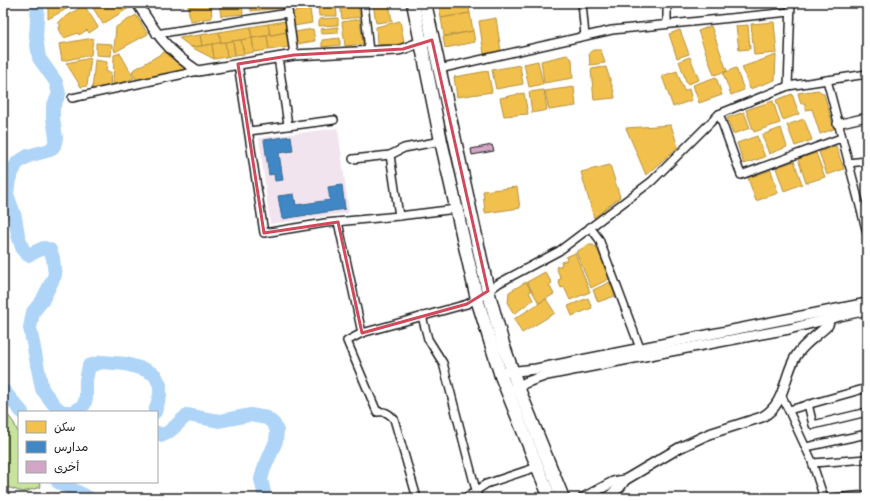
<svg xmlns="http://www.w3.org/2000/svg" width="870" height="501" font-family="'Shantell Sans','Playpen Sans Arabic',sans-serif">
<rect width="100%" height="100%" fill="#fff"/>
<filter id="ink" filterUnits="userSpaceOnUse"><feTurbulence type="fractalNoise" baseFrequency=".025" numOctaves="2"/><feDisplacementMap in="SourceGraphic" scale="8" xChannelSelector="R" yChannelSelector="G"/><feConvolveMatrix kernelMatrix="1 2 1 2 8 2 1 2 1" color-interpolation-filters="sRGB"/></filter>
<g filter="url(#ink)">
<path fill="#f2e4ee" d="M338,128L349,213L270,224L259,138Z"/>
<path fill="#c6e49b" stroke="#71805c" d="M3,409L14,423L19,435V482H39L41,487L23,492L3,486Z"/>
<g fill="#f2c14e" stroke="#b2903f">
<path d="M48,3H68V8L48,19Z"/>
<path d="M90,3H130L132,6L103,24Z"/>
<path d="M219,3H242L243,14L221,16Z"/>
<path d="M250,3H270L271,9L251,11Z"/>
<path d="M270,3H283V8L271,9Z"/>
<path d="M336,3L337,16H319L318,4Z"/>
<path d="M340,3H358L360,17L342,19Z"/>
<path d="M373,3H389L392,21L376,23Z"/>
<path d="M468,3L470,13L441,18L439,7Z"/>
<path d="M211,4L212,18L190,21L188,6Z"/>
<path d="M84,5L98,27L89,33L87,30L79,35L78,33L64,38L60,31L59,27L61,26L58,22Z"/>
<path d="M310,9L312,23L294,26L292,12Z"/>
<path d="M470,13L473,31L444,36L441,18Z"/>
<path d="M136,15L148,34L115,52L114,49L116,27Z"/>
<path d="M338,18V25L319,26V19Z"/>
<path d="M496,18L501,51L484,54L479,21Z"/>
<path d="M360,19L363,44L345,46L342,22Z"/>
<path d="M285,21L287,32L270,35L268,24Z"/>
<path d="M400,21L405,47L377,44L376,27Z"/>
<path d="M774,22L777,53L754,55L751,24Z"/>
<path d="M268,24L270,35L252,38L250,27Z"/>
<path d="M748,25L750,49L739,50L736,26Z"/>
<path d="M711,26L727,71L714,75L698,31Z"/>
<path d="M250,27L252,38L221,43L219,32Z"/>
<path d="M338,27V33L321,34L320,29Z"/>
<path d="M313,29L315,41L297,44L295,32Z"/>
<path d="M680,30L689,54L677,58L669,34Z"/>
<path d="M473,31L475,42L445,48L443,37Z"/>
<path d="M219,32L221,43L202,46L200,35Z"/>
<path d="M287,32L289,47L269,50L267,36Z"/>
<path d="M200,35L202,46L191,47L179,38Z"/>
<path d="M267,36L269,50L254,52L252,38Z"/>
<path d="M93,38L91,55L62,61L59,44Z"/>
<path d="M252,38L254,52L244,54L241,40Z"/>
<path d="M340,38V45L322,47V40Z"/>
<path d="M241,40L244,54L235,55L233,41Z"/>
<path d="M233,41L235,55L227,57L225,42Z"/>
<path d="M225,42L227,57L214,59L212,44Z"/>
<path d="M96,43L112,44L111,56L96,55Z"/>
<path d="M212,44L214,59L191,47L202,46Z"/>
<path d="M593,50H601L605,63L590,65L589,53Z"/>
<path d="M166,51L188,69L137,81L132,71Z"/>
<path d="M120,53L134,78L115,87L113,83L114,55Z"/>
<path d="M567,55L572,59L573,78L544,83L541,61Z"/>
<path d="M776,55L775,80L750,89L742,67Z"/>
<path d="M690,57L699,80L687,84L679,61Z"/>
<path d="M91,58L87,86L81,87L66,63Z"/>
<path d="M95,60L107,62L106,72H111L110,87L92,91Z"/>
<path d="M538,61L543,84L529,87L524,64Z"/>
<path d="M520,65L523,84L496,89L492,70Z"/>
<path d="M606,67L614,92L615,98L594,100L591,69Z"/>
<path d="M736,68L744,90L731,95L723,73Z"/>
<path d="M488,71L492,92L457,97L454,77Z"/>
<path d="M677,71L684,91L689,89L692,100L673,107L662,76Z"/>
<path d="M716,77L722,95L699,103L693,85Z"/>
<path d="M574,87L576,106L549,110L545,91Z"/>
<path d="M544,90L547,110L532,113L529,92Z"/>
<path d="M818,90L824,94L834,129L820,134L812,109L806,110L805,103L801,104L798,93Z"/>
<path d="M524,93L528,114L504,116L500,98Z"/>
<path d="M792,94L799,114L783,120L776,100Z"/>
<path d="M773,101L780,123L754,132L746,110Z"/>
<path d="M744,112L750,128L733,134L727,118Z"/>
<path d="M804,119L812,140L795,146L787,125Z"/>
<path d="M671,125L678,147L646,175L626,128Z"/>
<path d="M781,128L787,147L769,154L762,135Z"/>
<path d="M757,136L765,157L744,164L737,143Z"/>
<path d="M836,146L844,169L827,175L819,152Z"/>
<path d="M816,153L825,177L806,183L798,159Z"/>
<path d="M794,161L802,184L784,191L776,168Z"/>
<path d="M610,165L620,197L594,218L581,172Z"/>
<path d="M771,170L778,193L756,201L748,178Z"/>
<path d="M517,187L520,208L485,213L483,191Z"/>
<path d="M588,245H593L597,248L609,279L591,288L576,252Z"/>
<path d="M575,253L590,292L570,300L564,287L561,288L558,280L561,279L556,267L562,265L561,262L567,260L566,257Z"/>
<path d="M545,272L552,283L549,285L554,294L539,303L527,282Z"/>
<path d="M526,282L531,291L529,292L533,300L514,314L508,304L509,292Z"/>
<path d="M610,282L615,296L598,302L593,290Z"/>
<path d="M588,298L592,308L572,316L568,306Z"/>
<path d="M546,299L555,313L522,333L514,319Z"/>
</g>
<g fill="#3f88c5" stroke="#346892">
<path d="M291,136L293,151L279,153L283,180L275,181L274,174L269,175L264,140Z"/>
<path d="M342,185L345,209L282,219L278,196L294,194L296,205L330,200L328,187Z"/>
</g>
<g fill="none" stroke-linecap="round" stroke-linejoin="round">
<g stroke="#aed4f7" stroke-width="14">
<path d="M38,3L36,37L39,58L56,82L59,94L53,107V118L56,138L54,146L50,150L28,156L17,163L9,179L7,194L15,217L18,235L23,250L28,255L44,248L50,250L53,258L55,275L42,301L33,312L30,328L42,389L55,406L62,412H74L84,405L86,398V380L89,366L102,362L126,364L146,370L155,375L160,385V395L155,412"/>
<path d="M3,390L22,412"/>
<path d="M157,433L163,435C173,431 179,421 188,415L219,421L250,415L267,418L274,424L277,431L276,441L264,469L261,479L265,498"/>
<path d="M58,482L89,498"/>
</g>
</g>
<path fill="#d3a5c6" stroke="#1c1c1c" d="M492,145L494,151L472,155L471,149Z"/>
<g fill="none" stroke-linecap="round" stroke-linejoin="round">
<g stroke="#1c1c1c" stroke-width="10">
<g id="minor">
<path d="M287,3L294,55"/>
<path d="M364,3L369,52"/>
<path d="M582,3L585,36"/>
<path d="M667,3V24"/>
<path d="M156,34L288,13"/>
<path d="M278,57L288,125"/>
<path d="M238,64L264,233L325,223L399,216L456,209"/>
<path d="M439,69L612,30L790,12"/>
<path d="M827,80L867,233"/>
<path d="M788,86L791,3"/>
<path d="M72,98L198,71"/>
<path d="M719,114L741,175L841,138"/>
<path d="M837,124L867,117"/>
<path d="M249,131L334,120"/>
<path d="M390,155L399,216"/>
<path d="M353,159L390,155L404,148L441,141"/>
<path d="M848,163L867,161"/>
<path d="M338,222L362,333"/>
<path d="M590,227L599,239L640,348"/>
<path d="M422,316L428,339L443,363L478,498"/>
<path d="M781,394L811,459L824,498"/>
<path d="M808,404L813,425L867,412"/>
<path d="M789,410L867,388"/>
<path d="M806,447L867,434"/>
<path d="M813,463L867,459"/>
<path d="M417,498L394,419C389,413 385,411 377,412L347,341L362,333L467,304L482,296L499,283L559,251L652,181L719,114L788,86L867,74"/>
<path d="M465,498L486,484L537,467"/>
<path d="M834,498L867,495"/>
</g>
</g>
<g stroke="#1c1c1c" stroke-width="12">
<g id="tertiary">
<path d="M137,3C156,33 168,52 198,71L294,55L397,50C408,49 416,42 427,41"/>
<path d="M507,372L536,369L867,303"/>
<path d="M514,389L527,382L547,375L639,357L789,329L840,316L867,310"/>
<path d="M583,498L613,482L625,480L679,448L709,434L762,417C786,404 783,377 796,356C804,343 817,336 828,325L829,321L828,315"/>
<path d="M607,498L620,487L625,480"/>
</g>
</g>
<g stroke="#1c1c1c" stroke-width="15">
<g id="primary">
<path d="M413,3L441,141L477,299L501,376L550,498"/>
<path d="M425,3L488,291L503,344L518,387L563,498"/>
</g>
</g>
<use href="#minor" stroke="#fff" stroke-width="7"/>
<use href="#tertiary" stroke="#fff" stroke-width="9"/>
<use href="#primary" stroke="#fff" stroke-width="12"/>
</g>
</g>
<path fill="none" stroke="#d1495b" stroke-width="3" stroke-linejoin="round" d="M432,40L488,291L467,304L362,333L338,222L264,233L238,64L294,55L403,49Z"/>
<rect width="870" height="501" fill="none" stroke="#fff" stroke-width="16"/>
<rect x="8" y="8" width="854" height="485" fill="none" stroke="#1c1c1c" stroke-width="1.5" filter="url(#ink)"/>
<rect x="18" y="411" width="140" height="72" fill="#ffffff" stroke="#a4a4a4"/>
<rect x="26" y="421" width="20" height="12" fill="#f2c14e" stroke="#a4a4a4"/>
<text x="54" y="431" font-size="12" fill="#1c1c1c">سكن</text>
<rect x="26" y="441" width="20" height="12" fill="#3f88c5" stroke="#a4a4a4"/>
<text x="54" y="451" font-size="12" fill="#1c1c1c">مدارس</text>
<rect x="26" y="461" width="20" height="12" fill="#d3a5c6" stroke="#a4a4a4"/>
<text x="54" y="471" font-size="12" fill="#1c1c1c">أخرى</text>
</svg>
